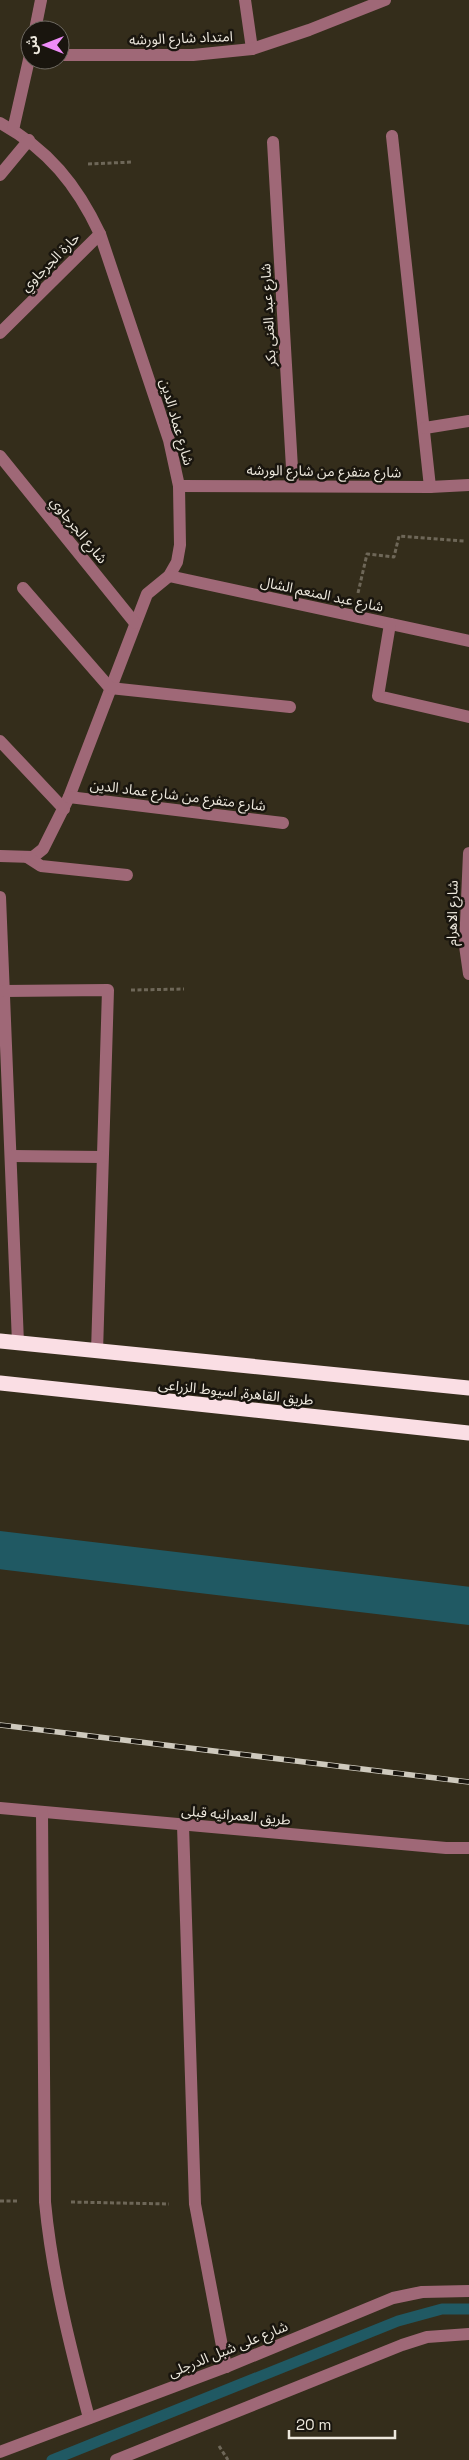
<svg xmlns="http://www.w3.org/2000/svg" width="469" height="2460" font-family="'Space Grotesk','Noto Sans Arabic',sans-serif">
<rect width="100%" height="100%" fill="#342d1b"/>
<g fill="none" stroke-linecap="round" stroke-linejoin="round">
<path stroke="#205963" stroke-width="11" d="M52,2460L398,2321L442,2309H469"/>
<path stroke="#205963" stroke-width="38" d="M0,1550L469,1606"/>
<g stroke="#6e6758" stroke-width="3" stroke-dasharray="4 2.5" stroke-linecap="butt">
<path d="M88,164L133,162"/>
<path d="M358,593L367,554L394,557L399,536L464,541"/>
<path d="M131,990L184,989"/>
<path d="M0,2201H19"/>
<path d="M71,2202L169,2204"/>
<path d="M219,2446L228,2460"/>
</g>
<g stroke="#9f6877" stroke-width="12">
<path d="M245,0L252,49"/>
<path d="M35,30L41,0"/>
<path d="M60,55H193L252,49L309,30L385,0"/>
<path d="M0,123C48,149 77,185 100,234L169,440L179,486L180,545L177,562L169,576L147,594L69,797L43,849L33,857L0,856"/>
<path d="M13,130L30,55"/>
<path d="M392,136L430,487"/>
<path d="M273,142L293,485"/>
<path d="M0,175L29,140"/>
<path d="M0,333L100,234"/>
<path d="M425,428L469,421"/>
<path d="M0,456L135,623"/>
<path d="M179,486L430,487L469,485"/>
<path d="M169,576L469,641"/>
<path d="M23,588L110,688L290,707"/>
<path d="M390,624L378,696L469,717"/>
<path d="M0,741L64,809"/>
<path d="M69,797L283,823"/>
<path d="M469,853L465,946L469,974"/>
<path d="M27,857L41,866L127,875"/>
<path d="M0,897L18,1343"/>
<path d="M4,991L108,990L97,1352"/>
<path d="M12,1156L102,1157"/>
<path d="M0,1808L446,1848H469"/>
<path d="M42,1812L45,2202C52,2276 70,2346 89,2418"/>
<path d="M183,1825L195,2204L226,2367"/>
<path d="M0,2452L226,2367L393,2298L422,2292L469,2291"/>
<path d="M116,2460L402,2345L427,2337L469,2334"/>
</g>
<g stroke="#fadee4" stroke-width="15">
<path d="M0,1341L469,1388"/>
<path d="M0,1383L469,1433"/>
</g>
<g stroke="#cec9bd" stroke-width="5.5">
<path id="rail" d="M0,1725L469,1782"/>
</g>
<use href="#rail" stroke="#19150e" stroke-width="4" stroke-dasharray="11" stroke-linecap="butt"/>
</g>
<g text-anchor="middle" stroke-width="5" stroke-linejoin="round" paint-order="stroke">
<g font-size="14" fill="#ede8dd" stroke="#19150e">
<text transform="translate(181 38) rotate(-2)" y="5">امتداد شارع الورشه</text>
<text transform="translate(50 262) rotate(-45)" y="5">حارة الجرجاوي</text>
<text transform="translate(268 315) rotate(-93)" y="5">شارع عبد الغنى بكر</text>
<text transform="translate(177 422) rotate(74)" y="5">شارع عماد الدين</text>
<text transform="translate(324 471) rotate(1)" y="5">شارع متفرع من شارع الورشه</text>
<text transform="translate(79 530) rotate(51)" y="5">شارع الجرجاوي</text>
<text transform="translate(322 594) rotate(12)" y="5">شارع عبد المنعم الشال</text>
<text transform="translate(178 795) rotate(7)" y="5">شارع متفرع من شارع عماد الدين</text>
<text transform="translate(452 913) rotate(-89)" y="5">شارع الاهرام</text>
<text transform="translate(236 1392) rotate(6)" y="5">طريق القاهرة, اسيوط الزراعى</text>
<text transform="translate(236 1815) rotate(5)" y="5">طريق العمرانيه قبلى</text>
<text transform="translate(228 2349) rotate(-22)" y="5">شارع على شبل الدرجلى</text>
</g>
</g>
<g transform="translate(45 45) rotate(270)"><circle r="24" fill="#19150e" stroke="#6e6961"/>
<path d="M0-4L9 19L0 12L-9 19Z" fill="#ee8cf8"/>
<text y="-8" font-size="14" font-weight="bold" text-anchor="middle" fill="#ede8dd">ش</text>
</g>
<path d="M289 2430v8h106v-8" fill="none" stroke="#ede8dd" stroke-width="2.5"/>
<text x="296" y="2430" font-size="15" fill="#ede8dd" stroke="#19150e" stroke-width="4" paint-order="stroke">20 m</text>
</svg>
